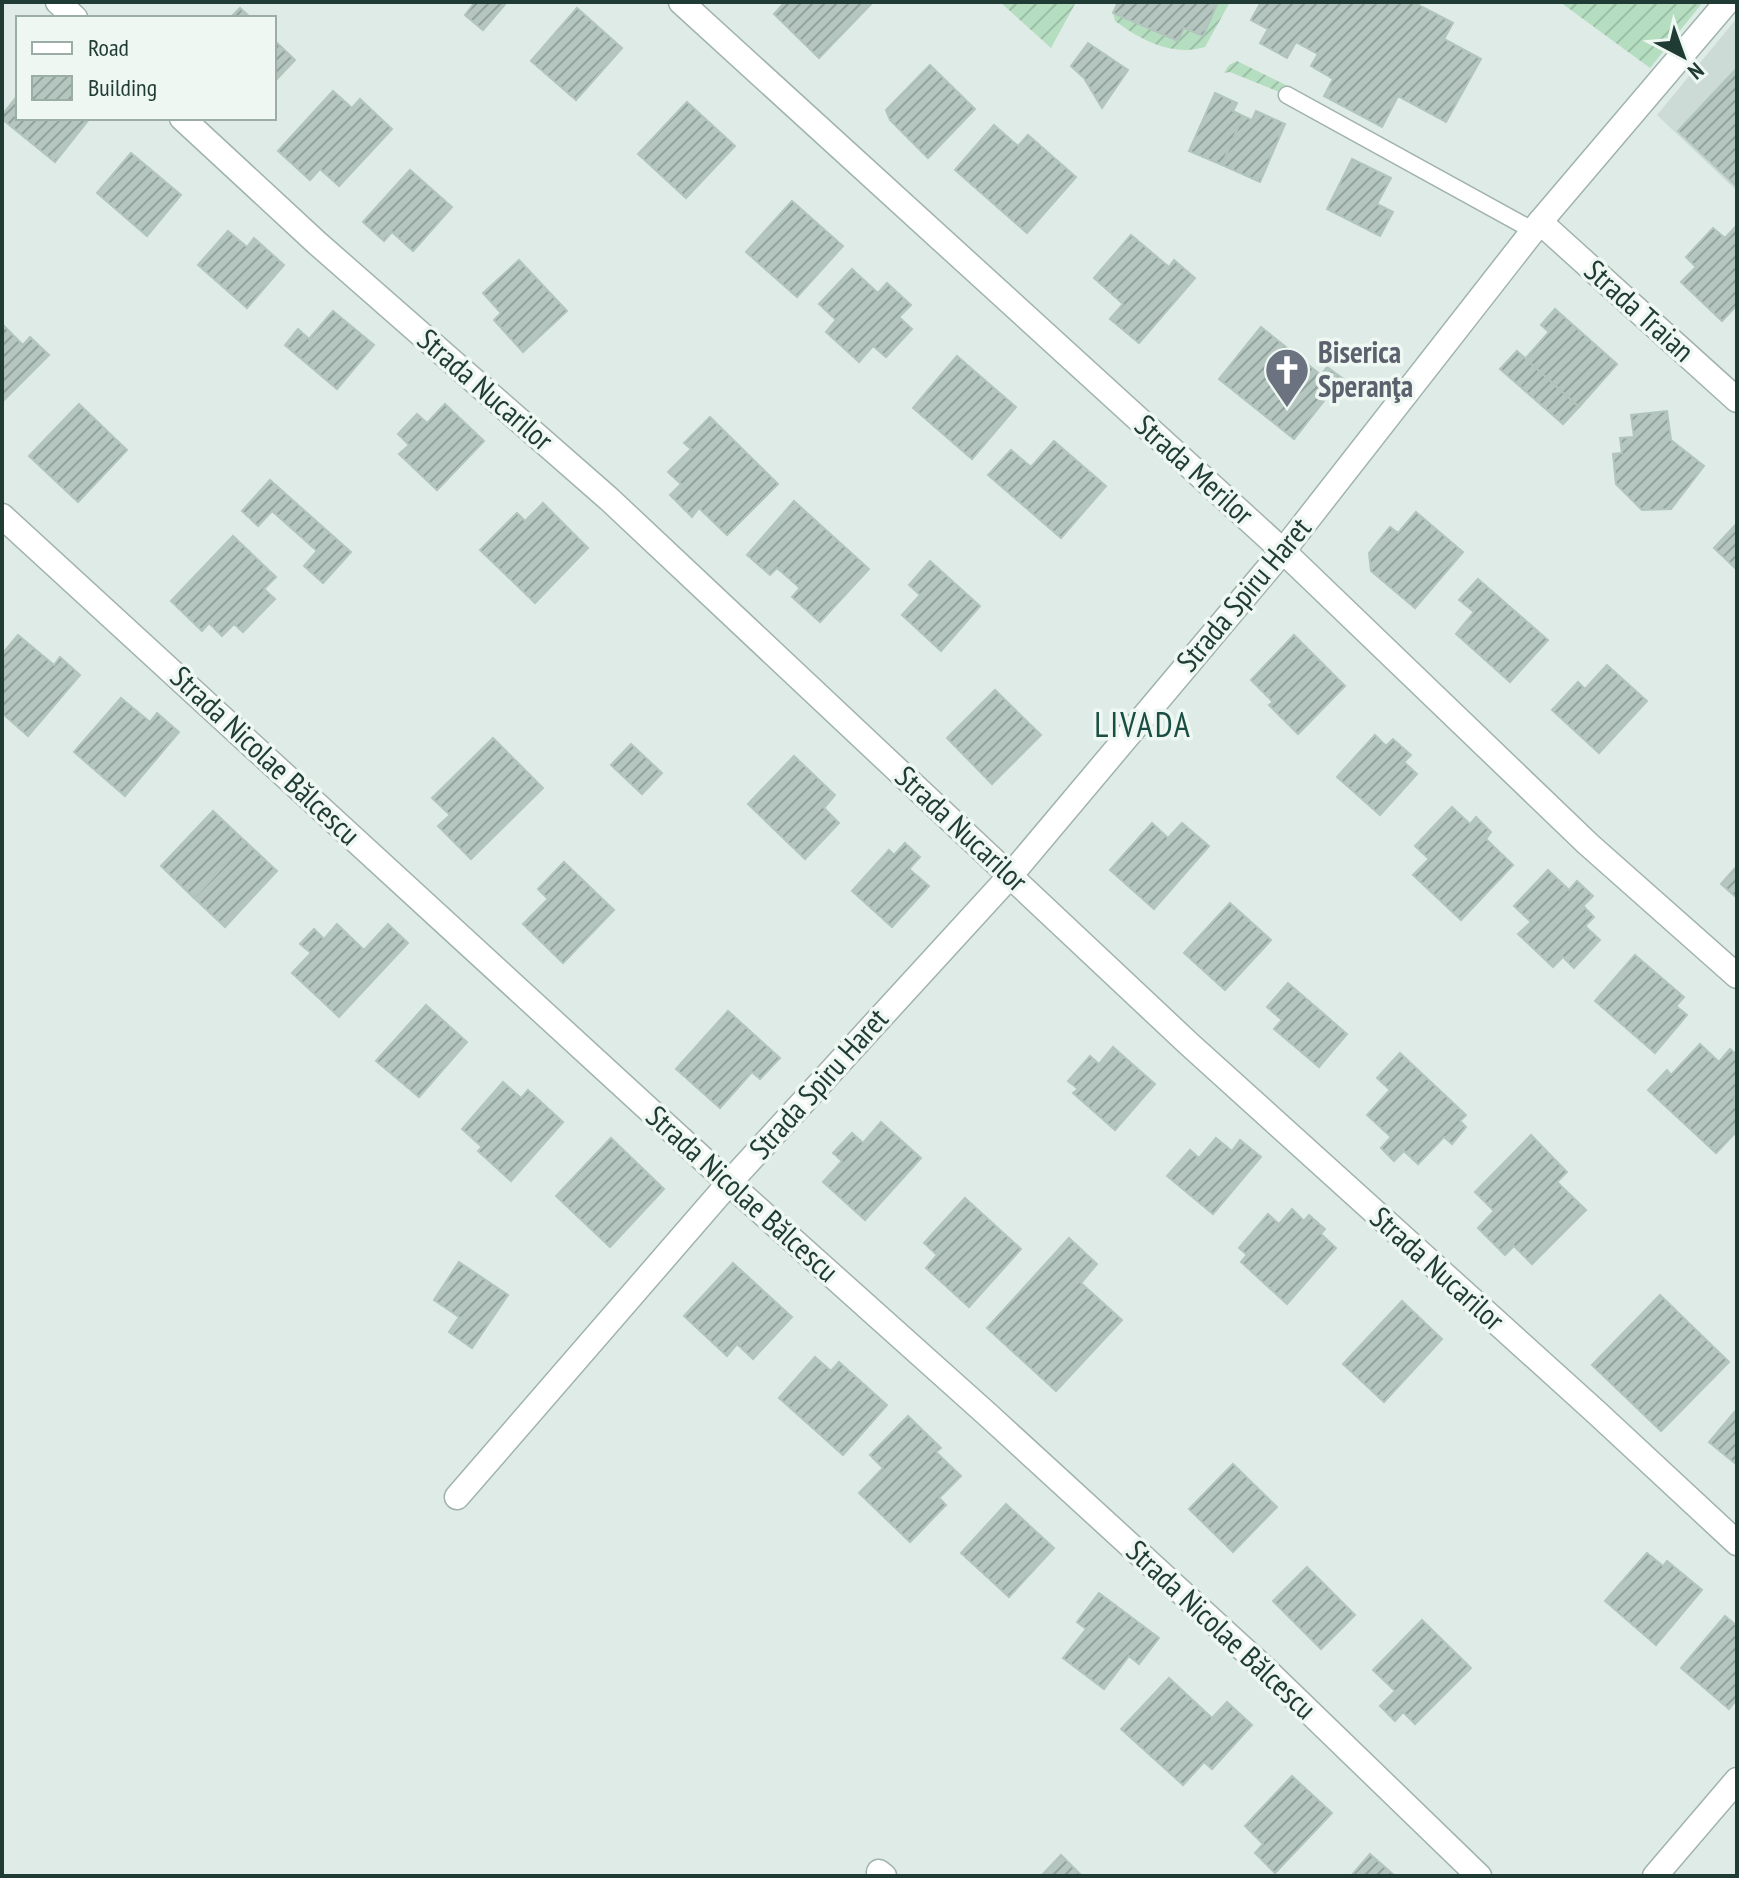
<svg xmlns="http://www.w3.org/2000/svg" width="1739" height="1878" font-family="'PT Sans Narrow',sans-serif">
<defs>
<pattern id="garden-furrows" width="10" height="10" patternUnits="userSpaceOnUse" patternTransform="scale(2)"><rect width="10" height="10" fill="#b5dec1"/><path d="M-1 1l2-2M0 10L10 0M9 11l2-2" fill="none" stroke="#9bbfa6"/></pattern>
<pattern id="building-hatch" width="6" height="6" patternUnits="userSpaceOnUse" patternTransform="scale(2)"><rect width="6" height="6" fill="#b4c6bf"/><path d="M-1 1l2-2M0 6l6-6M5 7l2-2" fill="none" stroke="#92a29c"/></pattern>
</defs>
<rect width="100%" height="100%" fill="#deebe6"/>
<path fill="#ccdbd5" d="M1737,18V191L1657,115Z"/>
<g fill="url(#garden-furrows)">
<path d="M1000,2H1076L1051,48Z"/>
<path d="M1218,2H1230L1205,47C1172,57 1141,40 1115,21L1113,13L1178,41L1184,28Z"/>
<path d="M1560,2H1703L1650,68Z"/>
<path d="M1237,61L1292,88L1287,95L1230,72L1224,73L1229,65Z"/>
</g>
<g fill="url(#building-hatch)" stroke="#b1c5bd" stroke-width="2">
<path d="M475,2H507L483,30L465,15Z"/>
<path d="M785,2H873L819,58L774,14Z"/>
<path d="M1118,2H1218L1203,36L1184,28L1178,41L1113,13Z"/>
<path d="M1261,2H1413L1453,23L1444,39L1481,59L1446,122L1398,96L1382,127L1324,96L1333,79L1311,66L1318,54L1296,42L1287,58L1260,43L1268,29L1251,20Z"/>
<path d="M240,8L251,18H230Z"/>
<path d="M577,8L622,48L576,100L531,61Z"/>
<path d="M274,40L295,60L274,82Z"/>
<path d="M1088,43L1128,70L1102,108L1084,78L1071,66Z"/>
<path d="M930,65L975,109L928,158L890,120L886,110Z"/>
<path d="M1737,68V187L1678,131Z"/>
<path d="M333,91L352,108L360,99L392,129L339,186L320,169L310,180L278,151Z"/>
<path d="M1215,93L1237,103L1233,111L1243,116L1222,165L1189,151Z"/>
<path d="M18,95V118H90L55,162L2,119V115Z"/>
<path d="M687,102L735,146L686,198L638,154Z"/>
<path d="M1256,111L1285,124L1260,182L1222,165L1243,116L1252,120Z"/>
<path d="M994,125L1018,146L1028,135L1076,177L1027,233L955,170Z"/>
<path d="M131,153L181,195L147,236L97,193Z"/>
<path d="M1352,159L1391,178L1377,204L1393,212L1380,236L1327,209Z"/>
<path d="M410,170L452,207L413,251L392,232L384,241L363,222Z"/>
<path d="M792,201L843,246L797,297L746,252Z"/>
<path d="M1737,225V305L1722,321L1681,282L1696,267L1686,257L1713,228L1725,238Z"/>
<path d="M228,231L247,247L254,238L284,265L247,308L198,265Z"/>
<path d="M1131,235L1169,267L1174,260L1195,278L1139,343L1110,319L1123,304L1094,278Z"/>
<path d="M519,260L567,311L523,352L494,320L501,313L483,293Z"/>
<path d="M852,269L878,293L887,283L911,305L899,317L912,329L886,357L873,346L859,362L826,332L836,320L819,304Z"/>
<path d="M1555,309L1617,364L1579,407L1525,359L1549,332L1541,325Z"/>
<path d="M333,311L374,345L337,389L285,345L298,329L309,339Z"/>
<path d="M2,324L23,345L30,337L49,355L2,402Z"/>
<path d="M1261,327L1321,375L1327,367L1342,378L1294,439L1219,379Z"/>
<path d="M1517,351L1579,407L1563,424L1500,369Z"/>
<path d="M957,356L1016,407L972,459L913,408Z"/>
<path d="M79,404L127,450L78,502L29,456Z"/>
<path d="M445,404L484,441L437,490L399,454L409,445L398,434L417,414L427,423Z"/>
<path d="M1667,411L1671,440L1704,466L1671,509L1642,510L1616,484L1613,454L1622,453L1620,438L1634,437L1631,415Z"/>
<path d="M710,417L778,484L727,535L699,508L692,517L670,495L681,484L668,472L691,449L684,443Z"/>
<path d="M1054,441L1106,486L1061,538L988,475L1011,450L1031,467Z"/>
<path d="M270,480L351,552L323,583L304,566L317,551L272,511L258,526L242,511Z"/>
<path d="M794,501L869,569L820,622L792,597L800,588L777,568L770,575L747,555Z"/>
<path d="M543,503L588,548L535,603L480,550L517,513L525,521Z"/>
<path d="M1416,512L1463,552L1415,608L1371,571L1369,553L1390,527L1398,533Z"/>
<path d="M1737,523V570L1714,548Z"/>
<path d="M233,536L276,577L264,589L275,599L243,632L234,624L222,636L209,623L202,631L171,601Z"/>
<path d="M930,561L980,606L941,651L902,615L920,595L909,585Z"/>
<path d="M1478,579L1548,640L1510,682L1456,634L1474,612L1459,600Z"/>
<path d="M18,635L54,665L60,657L80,675L28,736L2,713V654Z"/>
<path d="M1294,635L1345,686L1298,734L1269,705L1273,702L1251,680Z"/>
<path d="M1607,665L1647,701L1599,753L1552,710L1578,682L1585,689Z"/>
<path d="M995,690L1041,735L992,784L947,738Z"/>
<path d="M121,698L150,722L157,713L179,732L125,796L74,752Z"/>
<path d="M1375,735L1386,746L1393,739L1411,755L1404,762L1417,774L1380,815L1337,777Z"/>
<path d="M493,738L543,788L471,859L438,826L450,815L432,798Z"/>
<path d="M631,744L662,773L642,794L611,765Z"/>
<path d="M794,756L835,795L824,808L839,823L805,859L748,804Z"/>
<path d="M1452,807L1470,824L1476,817L1491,832L1486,839L1513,865L1461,920L1413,875L1429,859L1415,846Z"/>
<path d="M213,811L246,842L194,898L161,866Z"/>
<path d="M1152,823L1168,838L1182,823L1209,846L1154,909L1110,870Z"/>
<path d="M246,842L277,871L225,927L194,898Z"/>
<path d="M905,843L920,857L909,869L929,886L892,927L852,891L889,850L894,855Z"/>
<path d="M564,862L614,910L563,963L523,924L548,899L538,889Z"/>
<path d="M1737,866V898L1721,884Z"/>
<path d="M1548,870L1569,890L1577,881L1593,896L1583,906L1594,917L1585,926L1600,940L1574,968L1563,957L1553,967L1518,934L1531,922L1514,906Z"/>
<path d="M1230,903L1271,940L1225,990L1184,953Z"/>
<path d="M337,924L364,950L388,924L408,943L339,1017L292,973L311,953L300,944L314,929L324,939Z"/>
<path d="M1635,955L1684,997L1676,1006L1687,1015L1655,1053L1595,1001Z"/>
<path d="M1288,983L1347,1034L1319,1067L1274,1029L1282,1020L1267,1007Z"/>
<path d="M426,1005L467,1042L419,1097L376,1061Z"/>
<path d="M728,1011L780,1058L760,1079L752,1072L720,1108L676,1069Z"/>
<path d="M1700,1044L1719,1062L1730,1049L1737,1055V1095L1734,1099L1737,1102V1131L1716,1153L1648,1090L1667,1070L1671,1075Z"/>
<path d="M1113,1047L1155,1084L1115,1130L1073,1093L1078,1089L1068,1081L1090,1056L1099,1064Z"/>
<path d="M1400,1053L1466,1115L1460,1121L1466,1127L1452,1144L1444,1137L1418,1164L1404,1151L1394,1161L1381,1148L1391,1137L1367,1115L1390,1090L1377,1078Z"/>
<path d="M503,1082L521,1098L528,1090L563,1122L511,1181L478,1151L482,1147L462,1129Z"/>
<path d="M881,1122L921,1158L865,1220L823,1182L842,1161L833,1153L852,1133L863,1143Z"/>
<path d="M1531,1135L1567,1172L1557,1182L1586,1210L1532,1264L1514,1246L1505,1255L1478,1228L1494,1211L1475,1192Z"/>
<path d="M611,1138L664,1189L610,1247L556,1196Z"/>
<path d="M1216,1138L1232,1151L1240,1140L1261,1157L1213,1214L1167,1176L1190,1150L1199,1158Z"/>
<path d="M965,1198L1021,1249L969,1307L926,1268L937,1255L924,1243Z"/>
<path d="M1292,1209L1304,1221L1309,1215L1325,1229L1321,1234L1336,1248L1287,1304L1241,1262L1247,1255L1239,1248L1268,1214L1279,1224Z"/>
<path d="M1069,1238L1097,1264L1081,1283L1122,1320L1056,1391L987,1328Z"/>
<path d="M459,1262L508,1295L472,1348L449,1332L459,1317L434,1300Z"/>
<path d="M733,1263L792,1317L753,1359L737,1344L727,1356L684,1316Z"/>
<path d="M1660,1295L1729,1362L1661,1431L1592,1365Z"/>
<path d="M1402,1301L1442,1339L1384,1402L1343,1364Z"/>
<path d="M815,1357L831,1371L839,1362L887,1405L843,1455L779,1398Z"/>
<path d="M1737,1409V1465L1709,1442Z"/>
<path d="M908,1416L941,1448L936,1452L961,1476L939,1498L946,1505L910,1542L859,1493L883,1468L870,1455Z"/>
<path d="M1233,1464L1277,1507L1233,1552L1189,1509Z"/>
<path d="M1006,1504L1054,1548L1009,1597L961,1553Z"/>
<path d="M1647,1553L1663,1566L1667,1561L1702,1590L1656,1645L1605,1601Z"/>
<path d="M1307,1567L1355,1615L1321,1649L1273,1601Z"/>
<path d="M1099,1593L1159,1638L1139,1664L1129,1656L1104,1689L1063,1658L1086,1629L1077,1622Z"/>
<path d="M1725,1616L1737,1626V1699L1729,1709L1681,1668Z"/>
<path d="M1422,1620L1471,1668L1415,1724L1403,1712L1395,1721L1380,1706L1395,1691L1373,1670Z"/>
<path d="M1169,1678L1212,1718L1227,1702L1252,1725L1212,1769L1204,1762L1183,1785L1121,1729Z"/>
<path d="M1292,1776L1332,1813L1275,1873L1255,1853L1263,1844L1245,1826Z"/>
<path d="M1370,1854L1395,1876H1351Z"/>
<path d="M1061,1855L1082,1876H1041Z"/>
</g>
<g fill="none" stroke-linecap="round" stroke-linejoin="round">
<g stroke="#a1b3ad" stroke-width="19">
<path id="service" d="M1287,95L1534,231"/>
</g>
<g stroke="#a1b3ad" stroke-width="27">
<g id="minor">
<path d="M58,2L75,18"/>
<path d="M681,2L1283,551L1588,844L1737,976"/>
<path d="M182,118L317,243L609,499L1189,1044L1596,1412L1737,1543"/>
<path d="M1540,222L1737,400"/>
<path d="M2,516L729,1183L988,1415L1263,1667L1479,1876"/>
<path d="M457,1497L729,1183L1010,876L1283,551L1540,222L1727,2"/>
<path d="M879,1872L884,1876"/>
<path d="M1655,1876L1737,1780"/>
</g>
</g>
<use href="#service" stroke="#fff" stroke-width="16"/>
<use href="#minor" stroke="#fff" stroke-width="24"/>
</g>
<defs>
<g id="church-pin" transform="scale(2.3)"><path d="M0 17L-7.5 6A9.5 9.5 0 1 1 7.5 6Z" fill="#6b7280" stroke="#eff7f3"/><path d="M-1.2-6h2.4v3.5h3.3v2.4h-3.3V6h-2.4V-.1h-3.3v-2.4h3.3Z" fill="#fff"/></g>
</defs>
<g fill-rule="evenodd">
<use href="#church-pin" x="1287" y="370"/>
</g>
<g text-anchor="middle" stroke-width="7" stroke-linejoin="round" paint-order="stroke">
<g font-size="30" fill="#1f3b34" stroke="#eff7f3">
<text transform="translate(1639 311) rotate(42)" y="10">Strada Traian</text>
<text transform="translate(485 390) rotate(41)" y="10">Strada Nucarilor</text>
<text transform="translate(1194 470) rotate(42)" y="10">Strada Merilor</text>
<text transform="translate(1244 595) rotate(-50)" y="10">Strada Spiru Haret</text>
<text transform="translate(265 756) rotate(43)" y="10">Strada Nicolae Bălcescu</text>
<text transform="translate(961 829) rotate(43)" y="10">Strada Nucarilor</text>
<text transform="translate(819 1084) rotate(-48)" y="10">Strada Spiru Haret</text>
<text transform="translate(742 1194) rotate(42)" y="10">Strada Nicolae Bălcescu</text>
<text transform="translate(1437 1269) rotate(42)" y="10">Strada Nucarilor</text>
<text transform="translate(1221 1630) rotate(43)" y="10">Strada Nicolae Bălcescu</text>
</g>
<g font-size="30" font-weight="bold" fill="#5b616d" stroke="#eff7f3" text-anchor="start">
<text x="1318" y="363">Biserica<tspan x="1318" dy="34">Speranţa</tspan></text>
</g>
<g font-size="34" letter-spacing="2" fill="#1a4e43" stroke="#eff7f3">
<text x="1143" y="737">LIVADA</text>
</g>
</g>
<rect width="1739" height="1878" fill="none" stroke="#1f3b34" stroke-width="8"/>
<rect x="16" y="16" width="260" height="104" fill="#eff7f3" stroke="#9caca7" stroke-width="2"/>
<rect x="32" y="42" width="40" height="12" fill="#ffffff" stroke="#9caca7" stroke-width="2"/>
<text x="88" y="56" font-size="24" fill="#1f3b34">Road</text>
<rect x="32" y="76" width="40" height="24" fill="url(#building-hatch)" stroke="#9caca7" stroke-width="2"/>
<text x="88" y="96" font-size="24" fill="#1f3b34">Building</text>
<g transform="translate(1683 56) rotate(139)" stroke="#eff7f3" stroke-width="6" paint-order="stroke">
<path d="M0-6L14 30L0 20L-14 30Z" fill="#1f3b34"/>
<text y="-12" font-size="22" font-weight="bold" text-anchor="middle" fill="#1f3b34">N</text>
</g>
</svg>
